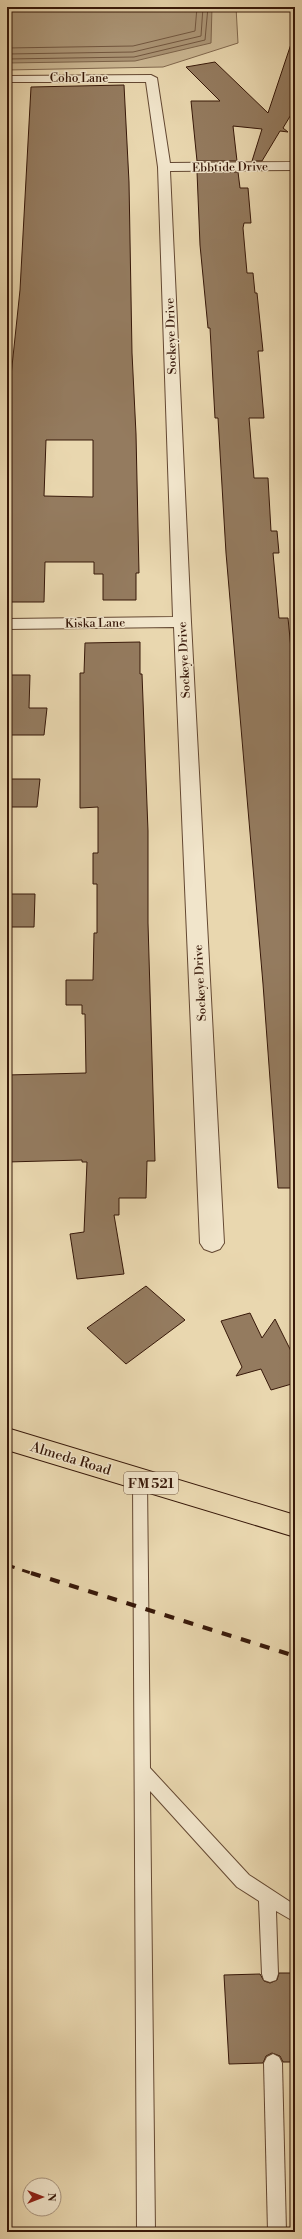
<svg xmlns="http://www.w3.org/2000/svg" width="302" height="2239" font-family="'Libre Bodoni',serif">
<rect width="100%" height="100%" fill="#e9d7af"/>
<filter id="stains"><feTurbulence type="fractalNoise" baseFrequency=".005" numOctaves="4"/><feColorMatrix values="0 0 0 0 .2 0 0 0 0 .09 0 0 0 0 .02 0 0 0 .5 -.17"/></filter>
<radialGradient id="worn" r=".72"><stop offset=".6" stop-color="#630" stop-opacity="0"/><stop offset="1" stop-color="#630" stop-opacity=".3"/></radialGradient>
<path fill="#cbb793" stroke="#81684e" d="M7,7H236L238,43L163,67L7,70Z"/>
<path fill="#ac9677" stroke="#7d644b" d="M7,7H212L211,43L135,61L7,63Z"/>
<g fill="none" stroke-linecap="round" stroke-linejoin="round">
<g stroke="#725740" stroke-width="1">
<path d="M7,48L133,46L195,31L197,7"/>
<path d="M7,54L133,52L201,36L203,7"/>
<path d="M7,59L134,57L205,40L208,7"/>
</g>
</g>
<g fill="#947b5f" stroke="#371809" fill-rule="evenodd">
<path d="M291,44H295V108L283,128L288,132L280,131L262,161H252L262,129L233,126L237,161H197L191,101H220L186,67L215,62L268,113Z"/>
<path d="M124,85L129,182L132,353L136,434L139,573H136V600H103V574H94V562H45L44,602H7V414L20,290L31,87ZM46,440H93V497L44,496Z"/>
<path d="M197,172H238L240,188H248L251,223H244L243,228L247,273H253L255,293H257L263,351H258L264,418H249L254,478H268L271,531H277L279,553H273L279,618H288L291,649H295V1188H278L263,984L226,553L218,418H215L210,328H208L200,245Z"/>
<path d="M140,642V674H142L148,831V923L155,1161H147L146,1198H119V1215H114L124,1274L77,1279L70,1234L84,1232L87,1162H82V1160L7,1162V1075L86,1073L85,1014H82V1005H66V980H93L94,933H97V884H93V853H98V807L80,808V673H84L85,643Z"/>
<path d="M7,675H30L29,708H47L44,735H7Z"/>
<path d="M7,779H40L37,807H7Z"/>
<path d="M7,894H35L34,927H7Z"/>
<path d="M146,1286L185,1320L126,1364L87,1328Z"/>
<path d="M250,1313L262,1338L275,1319L295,1359V1383L271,1390L261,1369L236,1376L242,1367L221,1321Z"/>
<path d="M279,1973H295V2062H283L280,2056L272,2053L266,2056L263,2063L229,2064L224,1975L260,1974L264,1981L270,1983L277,1980Z"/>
</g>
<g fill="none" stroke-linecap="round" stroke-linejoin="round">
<g stroke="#644832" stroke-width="2">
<g id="service">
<path d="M140,1474L145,1476L147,1480L150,1768L249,1875L295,1905V1922L276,1911L278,1974L276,1980L270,1982L264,1980L262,1974L259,1901L237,1887L150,1791L155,2232H137L133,1480L135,1476Z"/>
<path d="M273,2054L279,2057L282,2063L286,2232H268L264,2063L267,2057Z"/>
</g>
</g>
<g stroke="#644832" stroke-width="2">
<path id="minor" d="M151,75L157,78L170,163L290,162L295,160V169L293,170L170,171L191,622L224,1243L220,1249L212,1252L204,1249L200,1243L174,627L7,629V619L173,617L158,167L146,82H7V76Z"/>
</g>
<g stroke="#371809" stroke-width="2">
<path id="primary" d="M7,1428L295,1515V1537L7,1450Z"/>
</g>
<use href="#service" fill="#f1e5cb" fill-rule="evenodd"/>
<use href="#minor" fill="#f1e5cb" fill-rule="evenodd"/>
<use href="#primary" fill="#e9d7af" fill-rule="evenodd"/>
<path stroke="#371809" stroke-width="3" stroke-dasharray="8 8" stroke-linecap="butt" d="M7,1565L34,1574"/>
<path stroke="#371809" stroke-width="4" stroke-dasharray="10 10" stroke-linecap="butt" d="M31,1573L295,1656"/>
</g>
<g text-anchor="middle" stroke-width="3" stroke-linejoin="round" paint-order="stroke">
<g font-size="12" fill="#371809" stroke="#f1e5cb">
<text x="79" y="82">Coho Lane</text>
<text transform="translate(230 167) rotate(-1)" y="4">Ebbtide Drive</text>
<text transform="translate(171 336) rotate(-92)" y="4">Sockeye Drive</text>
<text transform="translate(95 623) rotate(-1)" y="4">Kiska Lane</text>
<text transform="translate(184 660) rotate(-93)" y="4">Sockeye Drive</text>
<text transform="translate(200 983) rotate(-93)" y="4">Sockeye Drive</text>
</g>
<rect fill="#f1e5cb" stroke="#6f5643" stroke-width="1" x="124" y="1472" width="54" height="22" rx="3"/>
<g font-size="13" font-weight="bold" fill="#371809">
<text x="151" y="1488">FM 521</text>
</g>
<g font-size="14" fill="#371809" stroke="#f1e5cb">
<text transform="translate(71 1458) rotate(17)" y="5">Almeda Road</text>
</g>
</g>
<rect width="302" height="2239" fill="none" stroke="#e9d7af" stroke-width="24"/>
<rect x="8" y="8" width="286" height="2223" fill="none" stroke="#371809" stroke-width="2"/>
<rect x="12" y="12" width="278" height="2215" fill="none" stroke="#371809"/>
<g transform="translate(42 2197) rotate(90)"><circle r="19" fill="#f1e5cb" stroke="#a7937d"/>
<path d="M0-3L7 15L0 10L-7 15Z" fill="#8f2418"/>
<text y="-6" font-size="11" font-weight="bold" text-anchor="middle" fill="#371809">N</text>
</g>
<rect width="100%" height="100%" filter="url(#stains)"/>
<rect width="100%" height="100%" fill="url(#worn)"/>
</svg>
